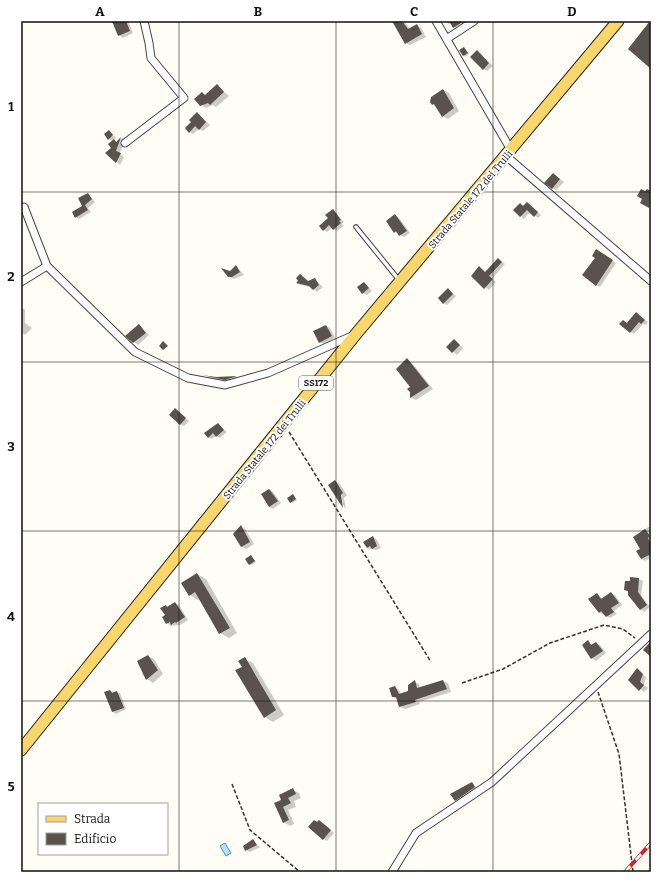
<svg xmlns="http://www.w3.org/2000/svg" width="672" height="893" font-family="Bitter,serif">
<rect width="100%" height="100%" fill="#fffdf5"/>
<path fill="#b9e0f7" stroke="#3f96cf" d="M225,843L231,853L226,856L220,846Z"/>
<g fill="#0003" fill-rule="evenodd">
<path d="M113,21H128L133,33L123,38L119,35Z"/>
<path d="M393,21H404L410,29L417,25L421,28L426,37L410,45L406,43Z"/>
<path d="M444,21H467L469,23L458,29L451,23L449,24Z"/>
<path d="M464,48L469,54L465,57L460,51Z"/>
<path d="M477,51L493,66L487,71L483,69Z"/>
<path d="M217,86L229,96L216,107L213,105L206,108L201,105L206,96Z"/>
<path d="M443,90L449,93L459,111L448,119L442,116L437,107L433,105Z"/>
<path d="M197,113L210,125L203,131L199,129L193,134L190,132Z"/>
<path d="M109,131L116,138L113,140L117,142L122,138L126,140L119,154L124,157L120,165L107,153L112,148L113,141L108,139Z"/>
<path d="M553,174L564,182L556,190L552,188Z"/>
<path d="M647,190L651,192V208L641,203Z"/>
<path d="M88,194L95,202L88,208L91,212L79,219L75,217L84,206Z"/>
<path d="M527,203L541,215L538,218L530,212L524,219L521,216L520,204L524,206Z"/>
<path d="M333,210L344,222L342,224L344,226L337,231L332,228L327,232L324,230Z"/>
<path d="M395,216L399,218L410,233L404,237L395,232Z"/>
<path d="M600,252L616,263L600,287L596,285L597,258Z"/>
<path d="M498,259L505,264L492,279L496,282L489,290L472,276L482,270L486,273Z"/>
<path d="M236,266L244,275L234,279L230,277V272Z"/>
<path d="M300,275L309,282L316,281L323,287L317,292L311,287L301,285L297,283Z"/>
<path d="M364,283L372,291L367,295L363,293Z"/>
<path d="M448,289L456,296L447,305L443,303Z"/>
<path d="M21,307L25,310V323L32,328L25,335L21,332Z"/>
<path d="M636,313L648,322L646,325L643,324L634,334L631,332L627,323Z"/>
<path d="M139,326L149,335L138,345L127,336Z"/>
<path d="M326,326L330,328L335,338L324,344L320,342Z"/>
<path d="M455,341L463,348L457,355L448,347Z"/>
<path d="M407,360L412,363L433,389L416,400L411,398L412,387Z"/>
<path d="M206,377H237L239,379L229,382Z"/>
<path d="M175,409L189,421L184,426L180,424Z"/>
<path d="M218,424L227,432L220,438L216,436L212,439L208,437Z"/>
<path d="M335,481L339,483L347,495L344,498L346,509L329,485ZM341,490L343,505L341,503Z"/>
<path d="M270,490L273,492L281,503L273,509L269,507Z"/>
<path d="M293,495L297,500L292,503L291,502Z"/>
<path d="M651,526V558L645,561L641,559L642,530Z"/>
<path d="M241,527L245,529L254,544L246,549L242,547L234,534Z"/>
<path d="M373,537L377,540L381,548L376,550L367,548Z"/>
<path d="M251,556L256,562L251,565L249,564Z"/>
<path d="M197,574L206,579L237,633L229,638L220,633L200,599L198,600L190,595Z"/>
<path d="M639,579L643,581L641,595L650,607L644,612L641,609L629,592L625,590L631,582Z"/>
<path d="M611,593L615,595L622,605L614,611L617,614L610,618L600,613L590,599L597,594L603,599Z"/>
<path d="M175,603L179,605L188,620L180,625L170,626L163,618L166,616V606L168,608Z"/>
<path d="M588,642L593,645L596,643L600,645L606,653L596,661L592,658L583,645Z"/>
<path d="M148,656L154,659L163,674L153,683L147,679Z"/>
<path d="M245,659L253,663L284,715L273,722L265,717L243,667Z"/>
<path d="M637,669L646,677L644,685L648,688L644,692L630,680Z"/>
<path d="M443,681L448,683L451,692L419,702L420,704L405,709L400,707L398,700L393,697L395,687L399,690L401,694L409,692L415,682L419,684L420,688Z"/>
<path d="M110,691L120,693L126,709L116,714L113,712L106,693Z"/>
<path d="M472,783L478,789L459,802L456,800L452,794Z"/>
<path d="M293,790L299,793L301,798L294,801L296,807L288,810L294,824L290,826L283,822L282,800Z"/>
<path d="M318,823H323L334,833L327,841L324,839Z"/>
<path d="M253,841L260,847L250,852L246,850Z"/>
</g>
<g fill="#5a524d">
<path d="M112,21H126L130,31L118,36Z"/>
<path d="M392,21H402L408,29L417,24L422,34L405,44Z"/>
<path d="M449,21H464L453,28Z"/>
<path d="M650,21H651V69L628,49Z"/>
<path d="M464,47L468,53L463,56L459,50Z"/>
<path d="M477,50L489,63L483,70L470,57Z"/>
<path d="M217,84L224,92L210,105L208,103L200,106L194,99L202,92L205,95Z"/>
<path d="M443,89L454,108L442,117L434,104L432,105L430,102L431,97Z"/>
<path d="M197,112L206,122L199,130L195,126L189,133L185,128L191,122L189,120Z"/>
<path d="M109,130L113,135L108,140L104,134Z"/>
<path d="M121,137L116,151L121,153L116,163L105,153L111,148L108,144L114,139L116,142Z"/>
<path d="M553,173L560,179L552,189L544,183Z"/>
<path d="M641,189L645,191L647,189L651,191L649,208L640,203L642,199L637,196Z"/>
<path d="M88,193L92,199L85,205L88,210L75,218L72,212L82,206L78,198Z"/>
<path d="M527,202L538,212L534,217L527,210L520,217L513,210L520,203L523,206Z"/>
<path d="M333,209L341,220L339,221L341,223L333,230L329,225L323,231L319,226L328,218L325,215Z"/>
<path d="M395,214L407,231L399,236L396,231L394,233L386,221Z"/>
<path d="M596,249L613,260L596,286L582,275L595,258L592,256Z"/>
<path d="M498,258L502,262L489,276L493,279L484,289L471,276L479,266L485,272Z"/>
<path d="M236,265L240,272L232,277H228L221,268L230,271Z"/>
<path d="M300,274L308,281L315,278L319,285L313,290L309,286L296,283L298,281L296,278Z"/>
<path d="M364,282L369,288L362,294L357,287Z"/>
<path d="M448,288L453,294L443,304L438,298Z"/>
<path d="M636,312L645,320L641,324L639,322L630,333L619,324L623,320L627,323Z"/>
<path d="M139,324L146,333L133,343L125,336Z"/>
<path d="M326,325L332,336L319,343L313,331Z"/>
<path d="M454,339L460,345L452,353L446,347Z"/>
<path d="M163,341L168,346L163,350L159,346Z"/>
<path d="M407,358L429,386L410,398V392L407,389L410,387L396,369Z"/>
<path d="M202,375L216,377L237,376L225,380Z"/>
<path d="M175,408L186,418L180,425L169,415Z"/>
<path d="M218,423L224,430L216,437L213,433L208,438L204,433Z"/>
<path d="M335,480L343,493L341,495L343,508L328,485Z"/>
<path d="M269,489L278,501L269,507L261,494Z"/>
<path d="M293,494L296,499L290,503L287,498Z"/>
<path d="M241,525L250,542L241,547L233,534Z"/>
<path d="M645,529L650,536L648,538L651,545V554L641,559L636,551L640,549L633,537Z"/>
<path d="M373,536L377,546L372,549L370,546L367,548L363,542Z"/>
<path d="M251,555L255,561L249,565L245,559Z"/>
<path d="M197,573L230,628L219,634L195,592L189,596L181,583Z"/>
<path d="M630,577L639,578L638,592L647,605L640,610L628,595V591L624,590L625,581H630Z"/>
<path d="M611,592L619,603L611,608L614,612L606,617L601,611L599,613L588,599L597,593L601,599Z"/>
<path d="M175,602L185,617L176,623L175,622L171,625L170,622L166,624L162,617L165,615L160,608L166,605L167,607Z"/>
<path d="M588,640L591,645L596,642L603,651L591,659L582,645Z"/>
<path d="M651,641V657L643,650Z"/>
<path d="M148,655L158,670L146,680L137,661Z"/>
<path d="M245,657L276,710L264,718L235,670L242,667L238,661Z"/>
<path d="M637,668L643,674L640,682L644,685L639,691L628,680Z"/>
<path d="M415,680L417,688L443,680L447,689L415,700L416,702L399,707L396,697H392L389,688L395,686L399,694L408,691V685Z"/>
<path d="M110,690L112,693L117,691L124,708L112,712L104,692Z"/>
<path d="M472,782L475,787L455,801L450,794Z"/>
<path d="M293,788L296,794L288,798L291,803L283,807L289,820L283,823L274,803L281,800L279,795Z"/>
<path d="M314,820L317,822L319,820L331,830L323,840L308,827Z"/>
<path d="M253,839L257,845L245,851L243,846Z"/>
</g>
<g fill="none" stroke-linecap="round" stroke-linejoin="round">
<g stroke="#444" stroke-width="5.5">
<path id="service" d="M356,227L399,280"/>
</g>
<g stroke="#444" stroke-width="9">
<g id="minor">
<path d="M436,21L511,150"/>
<path d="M448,38L474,21"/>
<path d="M125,143L184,98L151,58L149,43L144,21"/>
<path d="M506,156L651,281"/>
<path d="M24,207L47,266"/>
<path d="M21,282L47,266L135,352L188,378L225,385L268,373L354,335"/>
<path d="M392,872L416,833L492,782L651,634"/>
</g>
</g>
<g stroke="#222" stroke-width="13">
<path id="primary" d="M21,750L356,334L618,21"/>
</g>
<g stroke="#333" stroke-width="1.5" stroke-dasharray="4 2" stroke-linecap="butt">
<path d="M289,432L431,662"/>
<path d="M462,683L503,669L550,643L604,625L623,629L635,638"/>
<path d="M598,692L619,754L633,872"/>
<path d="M232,784L250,830L300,872"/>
</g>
<use href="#service" stroke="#fff" stroke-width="3.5"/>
<use href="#minor" stroke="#fff" stroke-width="7"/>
<use href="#primary" stroke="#f9d66b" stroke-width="11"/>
<g stroke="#c4262e" stroke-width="4">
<path id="rail" d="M625,872L651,843"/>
</g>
<use href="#rail" stroke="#fff" stroke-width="2.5" stroke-dasharray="8" stroke-linecap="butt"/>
</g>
<path fill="none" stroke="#111" stroke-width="1" stroke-opacity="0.55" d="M179,21V872M336,21V872M493,21V872M21,192H651M21,362H651M21,531H651M21,701H651"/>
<g text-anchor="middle" stroke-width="4" stroke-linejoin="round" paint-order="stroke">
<rect fill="#fff" stroke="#585858" stroke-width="1" x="299" y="376" width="34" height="14" rx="3"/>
<g font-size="9" font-weight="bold" fill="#111">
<text x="316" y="386">SS172</text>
</g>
<g font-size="10" fill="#111" stroke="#fff">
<text transform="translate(470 199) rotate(-50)" y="4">Strada Statale 172 dei Trulli</text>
<text transform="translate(264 449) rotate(-51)" y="4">Strada Statale 172 dei Trulli</text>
</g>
</g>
<rect width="672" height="893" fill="none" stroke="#ffffff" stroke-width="44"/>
<rect x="38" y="803" width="130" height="52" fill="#ffffff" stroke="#a0a0a0"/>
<rect x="46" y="816" width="20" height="6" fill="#f9d66b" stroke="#a0a0a0"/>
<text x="74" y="823" font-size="12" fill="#111111">Strada</text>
<rect x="46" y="833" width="20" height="12" fill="#5a524d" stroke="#a0a0a0"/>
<text x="74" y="843" font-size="12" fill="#111111">Edificio</text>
<rect x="22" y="22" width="628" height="849" fill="none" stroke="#111" stroke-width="1.5"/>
<g font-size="13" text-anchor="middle" font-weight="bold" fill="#111">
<text x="100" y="16">A</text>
<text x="258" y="16">B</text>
<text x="414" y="16">C</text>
<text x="572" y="16">D</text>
<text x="11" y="111">1</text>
<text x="11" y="281">2</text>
<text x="11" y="451">3</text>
<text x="11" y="621">4</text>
<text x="11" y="791">5</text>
</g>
</svg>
